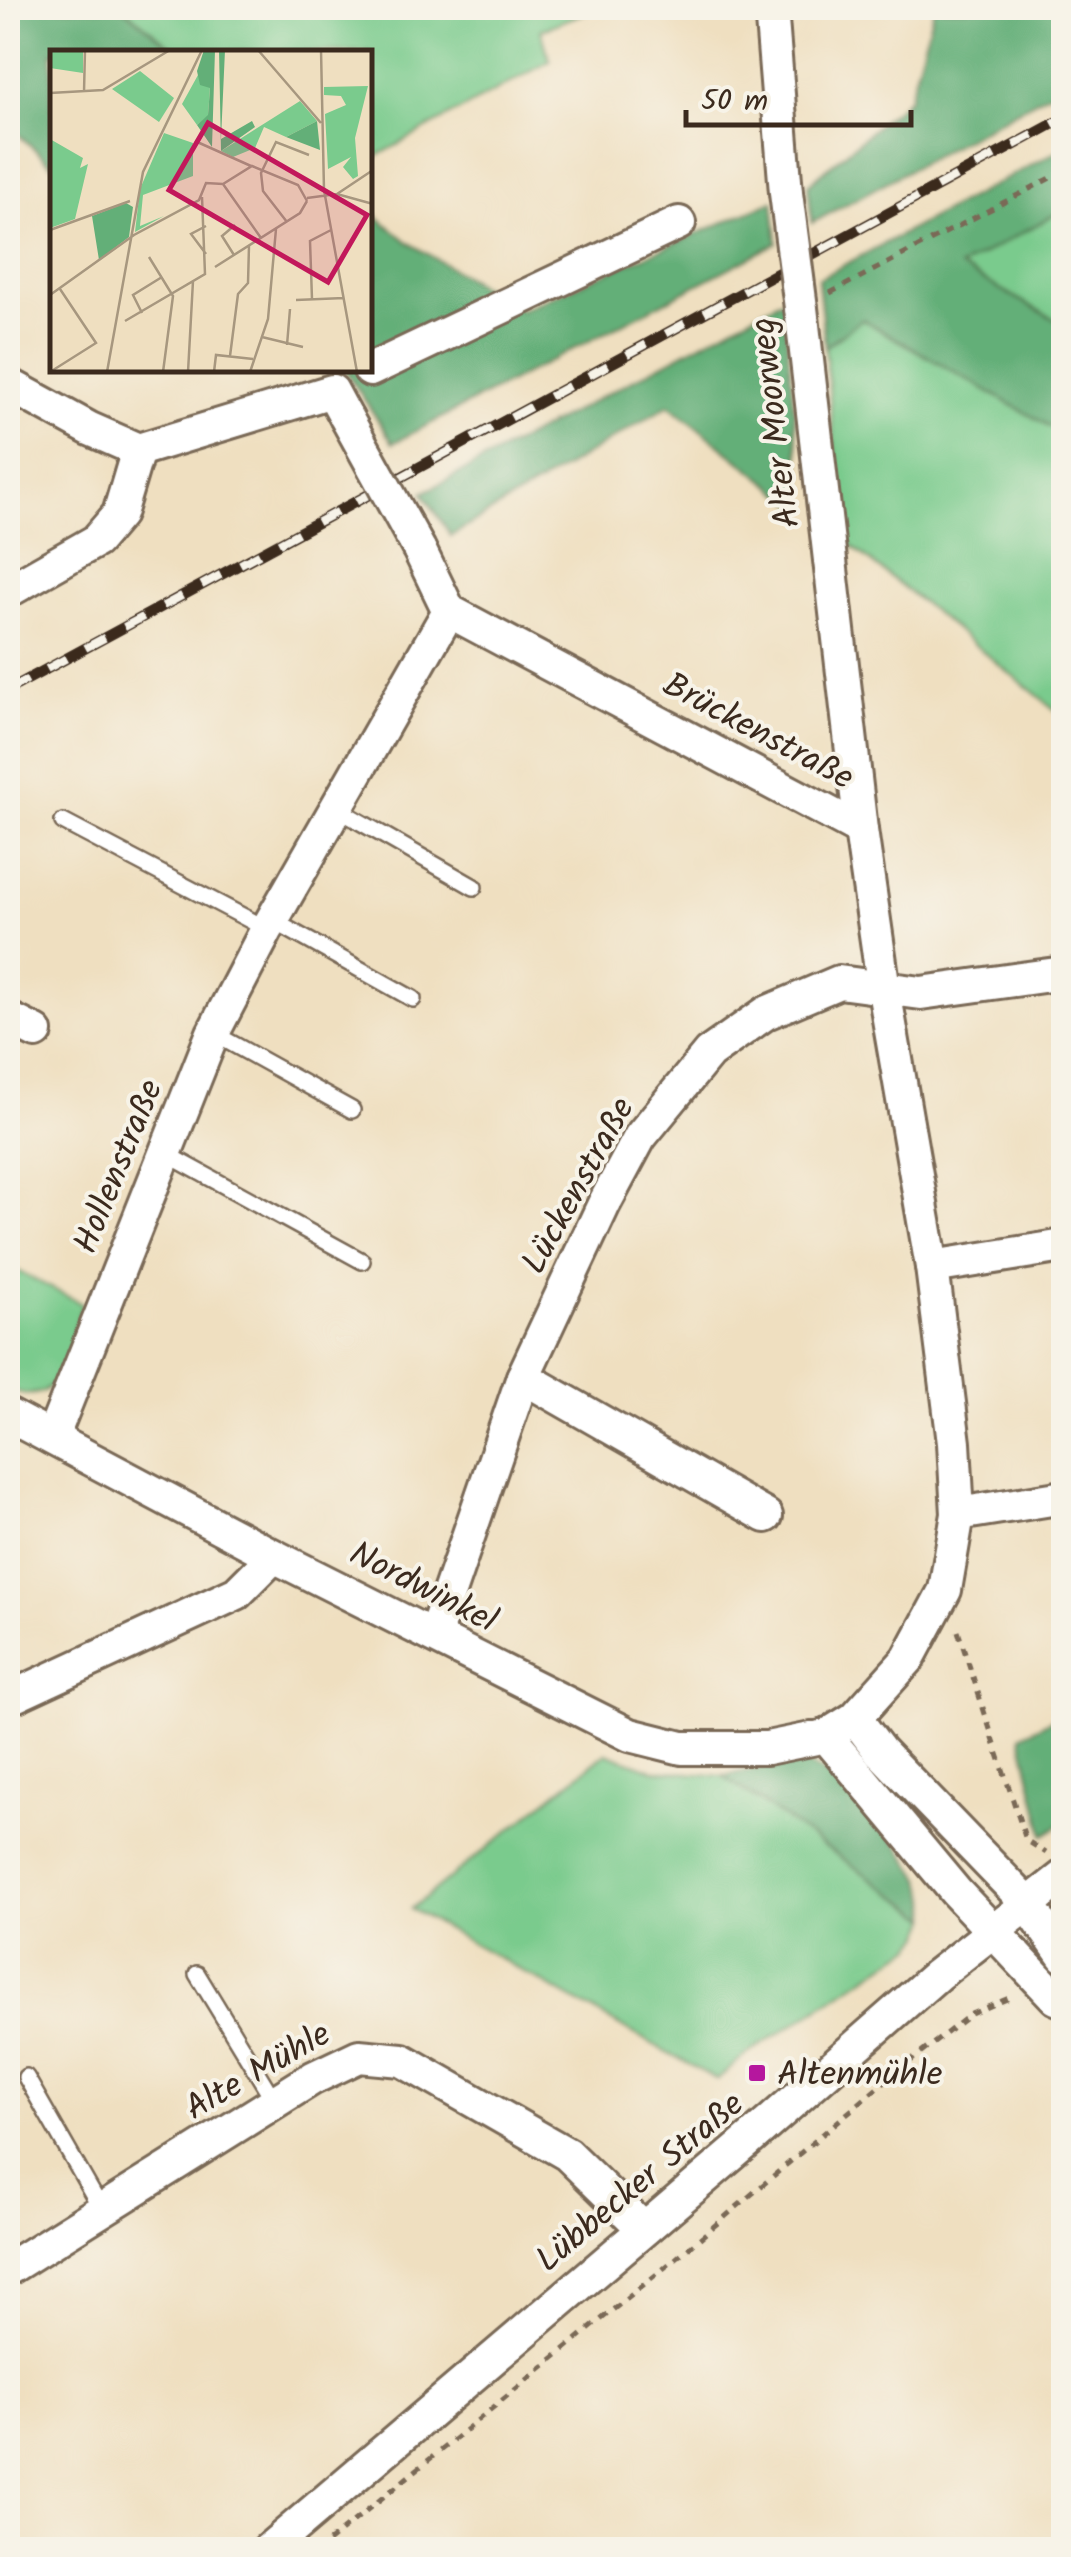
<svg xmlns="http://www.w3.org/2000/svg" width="1071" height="2557" font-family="Kalam,sans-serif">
<rect width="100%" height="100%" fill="#f7f3e8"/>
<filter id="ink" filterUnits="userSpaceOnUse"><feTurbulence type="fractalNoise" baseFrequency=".01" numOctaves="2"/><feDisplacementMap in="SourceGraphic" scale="20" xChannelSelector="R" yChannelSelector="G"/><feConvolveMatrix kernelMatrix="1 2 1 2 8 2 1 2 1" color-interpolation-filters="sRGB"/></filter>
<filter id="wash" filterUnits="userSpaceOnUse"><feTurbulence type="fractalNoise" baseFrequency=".0048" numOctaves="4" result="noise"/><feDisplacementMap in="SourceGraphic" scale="40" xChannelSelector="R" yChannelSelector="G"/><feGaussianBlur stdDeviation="2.25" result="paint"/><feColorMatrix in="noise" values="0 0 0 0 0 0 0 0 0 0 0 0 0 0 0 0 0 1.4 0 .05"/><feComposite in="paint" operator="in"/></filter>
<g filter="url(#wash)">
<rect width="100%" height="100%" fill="#efdfc0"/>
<g fill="#7acb8d" stroke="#5a7a56" stroke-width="2.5">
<path d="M123,8H596L541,30L550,61L370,160V52H178Z"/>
<path d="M1063,210V324L960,267Z"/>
<path d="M861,319L1063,434V716L843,539L825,347Z"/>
<path d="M8,1266L82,1304C69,1344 63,1416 8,1388Z"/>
<path d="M606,1753L653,1770L723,1776L929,1918L923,1934L912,1947L749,2053L717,2080L411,1909Z"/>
</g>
<g fill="#63af78" stroke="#4f6c4b" stroke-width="2.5">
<path d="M8,8H123L178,52H52V165L8,125Z"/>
<path d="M934,8H1063V85L812,223L808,185L909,98Z"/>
<path d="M1063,148V210L960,267L1063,324V434L862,319L825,347L818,279Z"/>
<path d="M773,201L777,243L393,443L345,370H370V211L408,242L520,310Z"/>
<path d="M783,299L804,511L669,405L451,536L423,493Z"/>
<path d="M1063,1714V1823L1044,1835L1021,1736Z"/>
<path d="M798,1760L835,1778L895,1840L922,1880L929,1901V1918L723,1776Z"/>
</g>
</g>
<g filter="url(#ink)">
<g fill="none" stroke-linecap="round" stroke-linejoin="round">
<g stroke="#7a6957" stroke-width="20">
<g id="service">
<path d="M336,808L474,887"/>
<path d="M63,822L267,929"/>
<path d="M272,920L413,999"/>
<path d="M213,1033L352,1110"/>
<path d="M165,1153L362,1261"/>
<path d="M197,1974L275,2102"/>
<path d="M26,2077L102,2210"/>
</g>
</g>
<g stroke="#7a6957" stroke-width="38">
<g id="minor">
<path d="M771,8L786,193"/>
<path d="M801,308L861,830"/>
<path d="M370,370L679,223"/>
<path d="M8,384L90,429L138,450L332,391L346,417"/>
<path d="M8,591L96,541L119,514L138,450"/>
<path d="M8,1018L36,1032"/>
<path d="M932,1267L1064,1246"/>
<path d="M523,1377L766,1516"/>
<path d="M8,1415L274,1556L630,1735L682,1748H767L826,1736L855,1718L908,1659L945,1590L958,1514L954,1443L932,1267L884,990L861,830L449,611L419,549"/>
<path d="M52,1438L213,1033L267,929L449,611"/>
<path d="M958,1514L1064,1497"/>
<path d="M434,1636L523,1377L604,1204L640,1137L709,1053L766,1013L839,982L921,993L1064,973"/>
<path d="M8,1699L237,1593L274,1556"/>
<path d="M855,1718L880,1751L1027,1903L1064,1956"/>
<path d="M826,1736L956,1892L1056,1998L1064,2001"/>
<path d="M8,2269L313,2078L359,2056L402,2060L567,2154L644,2229"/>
<path d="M268,2550L748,2141L937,1975L1064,1876"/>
</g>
</g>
<g stroke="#7a6957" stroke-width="5" stroke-dasharray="8 8" stroke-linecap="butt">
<path d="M830,293L1064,171"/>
<path d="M958,1631L1026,1840L1046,1853"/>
<path d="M328,2542L674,2260L889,2078L971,2014L1014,1996"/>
</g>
<use href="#service" stroke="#fff" stroke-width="15"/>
<use href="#minor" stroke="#fff" stroke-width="32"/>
<g stroke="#3b2a1e" stroke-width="11">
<path id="rail" d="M8,690L1064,118"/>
</g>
<use href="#rail" stroke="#f7f3e8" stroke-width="8" stroke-dasharray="22" stroke-linecap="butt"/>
<g stroke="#7a6957" stroke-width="38" stroke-linecap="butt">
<g id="minor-bridge">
<path d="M786,193L801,308"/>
<path d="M346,417L419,549"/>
</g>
</g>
<use href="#minor-bridge" stroke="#fff" stroke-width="32"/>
</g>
</g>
<rect fill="#b5179e" stroke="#f7f3e8" stroke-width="4" x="747" y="2063" width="20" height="20" rx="5"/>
<g text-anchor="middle" stroke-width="8" stroke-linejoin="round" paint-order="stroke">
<g font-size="35" fill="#3b2a1e" stroke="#f7f3e8">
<text transform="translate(774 423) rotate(-97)" y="12">Alter Moorweg</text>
<text transform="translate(759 730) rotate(28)" y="12">Brückenstraße</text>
<text transform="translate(117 1166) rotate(-68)" y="12">Hollenstraße</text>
<text transform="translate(577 1185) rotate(-61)" y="12">Lückenstraße</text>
<text transform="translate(424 1586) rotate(27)" y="12">Nordwinkel</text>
<text transform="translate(257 2070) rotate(-30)" y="12">Alte Mühle</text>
<text transform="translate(639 2181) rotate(-40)" y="12">Lübbecker Straße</text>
</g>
<g font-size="35" fill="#3b2a1e" stroke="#f7f3e8" text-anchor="start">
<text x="777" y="2085">Altenmühle</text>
</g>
</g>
<g transform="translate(50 50)">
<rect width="322" height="322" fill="#efdfc0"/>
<path d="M0,0H33V23L0,18ZM90,21L124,48L109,72L62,39ZM148,25L160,37L158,66L147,75L132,54ZM318,36L305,88L308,126L303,129L293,117L301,107L278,119L275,64L296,55L291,46L274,45V37ZM250,51L267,71L236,87L214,77L205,98L183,107L171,101ZM114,83L143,93V126L93,145L90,176L114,166L85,182L90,139ZM0,89L33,108L30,118L38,114L25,169L0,178Z" fill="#7acb8d"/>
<path d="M154,0H165L162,97L147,75L158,65L160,38L150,35L147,21ZM169,0H175L171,89L202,71L205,77L171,101ZM267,71L270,100L236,87ZM76,153L83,157L79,187L49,210L42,166Z" fill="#63af78"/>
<path fill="none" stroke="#a7977f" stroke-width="2.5" d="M208,0L271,73M271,0L274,140L307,322M34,42L35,0M0,43L53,40L120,0M145,91L201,116M173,134L211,188M287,144L323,120M257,148L287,144L323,154M237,172L213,141L211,123L226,92L259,105M156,176L141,184L156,204M0,180L80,151M184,205L172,186L185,175M99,207L123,246L113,322M165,217L250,163L257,151M0,245L84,185L149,150L156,133L173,134L202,116L248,135L257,151M262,249L260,191L281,180M246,250L294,248M92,263L83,245L112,227M75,271L155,224L152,147M212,287L253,297M237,295L240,259M180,306L188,244L198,233L199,196M0,322L46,293L10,239M57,322L93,122L152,0M138,322L143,231M164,322L166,305L203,309M200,322L218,269L226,179"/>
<path fill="#c2185b" fill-opacity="0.15" stroke="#c2185b" stroke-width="5" d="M158,73L317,165L278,232L119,140Z"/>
<rect width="322" height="322" fill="none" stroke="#3b2a1e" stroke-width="5"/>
</g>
<rect width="1071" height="2557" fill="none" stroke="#f7f3e8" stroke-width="40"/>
<path d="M686 110v15h225v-15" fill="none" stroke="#3b2a1e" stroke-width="5"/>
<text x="701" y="110" font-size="30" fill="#3b2a1e" stroke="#f7f3e8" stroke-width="8" paint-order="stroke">50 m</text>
</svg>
